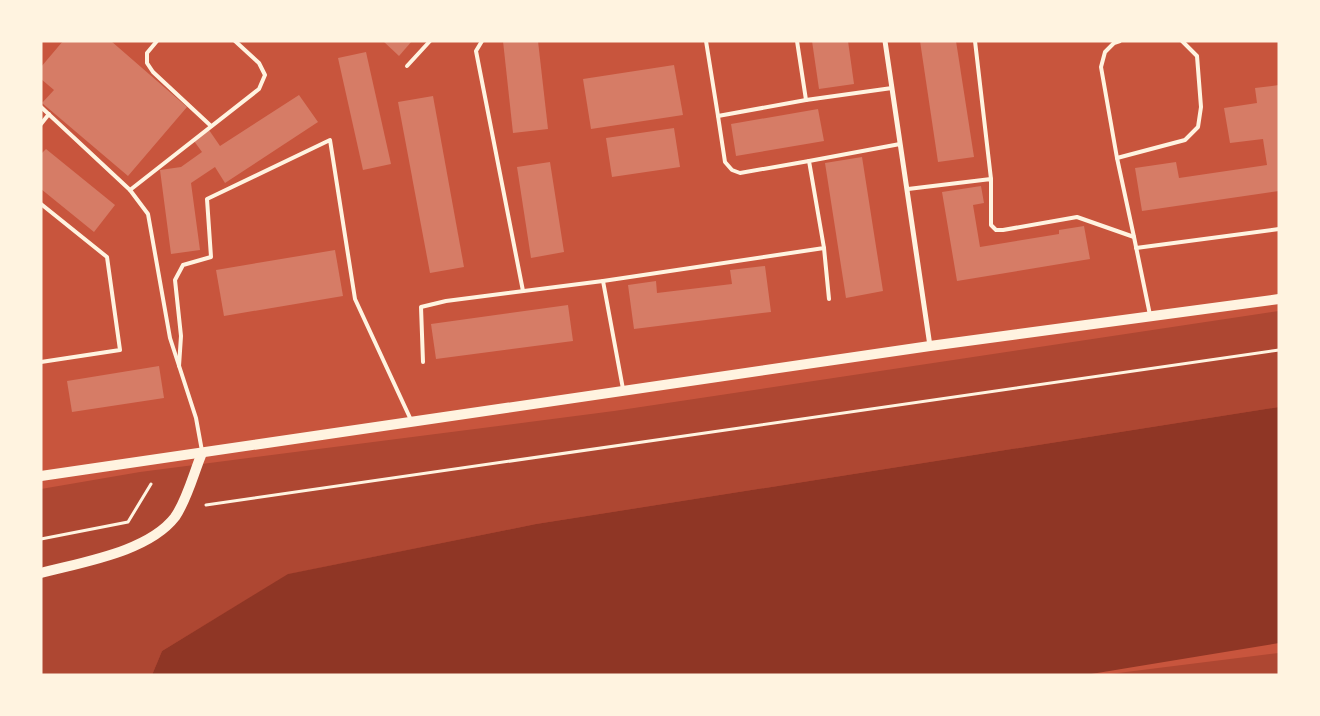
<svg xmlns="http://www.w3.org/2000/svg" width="1320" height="716" font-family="Mulish,sans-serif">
<rect width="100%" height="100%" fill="#c8553d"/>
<g fill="#ae4732">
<path d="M1279,311V407L536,524L289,574L162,651L152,675H41V489L140,472L614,411Z"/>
<path d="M1279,653V675H1102Z"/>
</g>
<path fill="#8f3625" d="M1279,407V643L1085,675H152L162,651L288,574L536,524Z"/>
<g fill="#d67c66">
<path d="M63,41H111L187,107L128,176L42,103L54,90L41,79V67Z"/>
<path d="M383,41H412L399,56Z"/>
<path d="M503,41H538L548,129L513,133Z"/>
<path d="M812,41H848L854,84L819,89Z"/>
<path d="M920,41H956L974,157L938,162Z"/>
<path d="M366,52L391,164L363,170L338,58Z"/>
<path d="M674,65L683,115L591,129L583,79Z"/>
<path d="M1279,85V191L1142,211L1135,168L1176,162L1179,178L1267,165L1263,139L1230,143L1224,108L1257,103L1255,88Z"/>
<path d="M299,95L318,122L225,183L215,167L191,183L200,250L171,254L160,170L181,167L202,152L194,141L209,130L220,146Z"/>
<path d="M433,96L464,267L430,273L398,102Z"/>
<path d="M818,109L824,141L736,156L731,124Z"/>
<path d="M674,128L680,167L612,177L606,138Z"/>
<path d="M46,149L115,205L94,232L41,189V154Z"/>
<path d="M862,157L883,291L846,298L825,163Z"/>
<path d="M550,162L564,252L531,258L517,167Z"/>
<path d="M981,186L984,203L973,205L980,247L1059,234V230L1084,226L1090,259L957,281L942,192Z"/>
<path d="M335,250L343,296L224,316L216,270Z"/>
<path d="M765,266L771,312L634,329L628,285L656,281L657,293L732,284L730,270Z"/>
<path d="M568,305L573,341L436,359L431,324Z"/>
<path d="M159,366L164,398L72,412L67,381Z"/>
</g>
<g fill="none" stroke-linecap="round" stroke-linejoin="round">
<g stroke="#fff3e0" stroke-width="3">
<path d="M206,505L1279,350"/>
<path d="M41,539L128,522L151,484"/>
</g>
<g stroke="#fff3e0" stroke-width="4">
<path d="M157,41L147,53V63L153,72L211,126"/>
<path d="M482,41L476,51L523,291"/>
<path d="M706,41L718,116L806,100"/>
<path d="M797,41L806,100L892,88"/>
<path d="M975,41L991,179"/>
<path d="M1120,41L1114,43L1105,52L1101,67L1117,158L1134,237"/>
<path d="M407,66L430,41"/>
<path d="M41,107L130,190L148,214L170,338L196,418L202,451"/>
<path d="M718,116L725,162L732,170L740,173L809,161"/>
<path d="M41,124L49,114"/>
<path d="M1117,158L1185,140L1198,127L1201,107L1197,56L1182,41"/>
<path d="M908,189L991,179V225L996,230H1003L1077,217L1134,237L1150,315"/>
<path d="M130,190L259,89L265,75L259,63L235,41"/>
<path d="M41,204L107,257L120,350L41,362"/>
<path d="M824,248L829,299"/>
<path d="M1136,248L1279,229"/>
<path d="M423,362L421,307L446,301L603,281"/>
<path d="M179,366L181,336L175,280L183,265L211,257L207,199L330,140L355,299L411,420"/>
<path d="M623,389L603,281L824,248L809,161L900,144"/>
</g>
<path stroke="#fff3e0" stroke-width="5" d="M885,41L930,346"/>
<g stroke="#fff3e0" stroke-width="10">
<path d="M41,476L930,346L1279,299"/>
<path d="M41,573C82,562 148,552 175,517C187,500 194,472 202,453"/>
</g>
</g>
<rect width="1320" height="716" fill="none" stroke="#fff3e0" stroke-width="85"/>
</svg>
